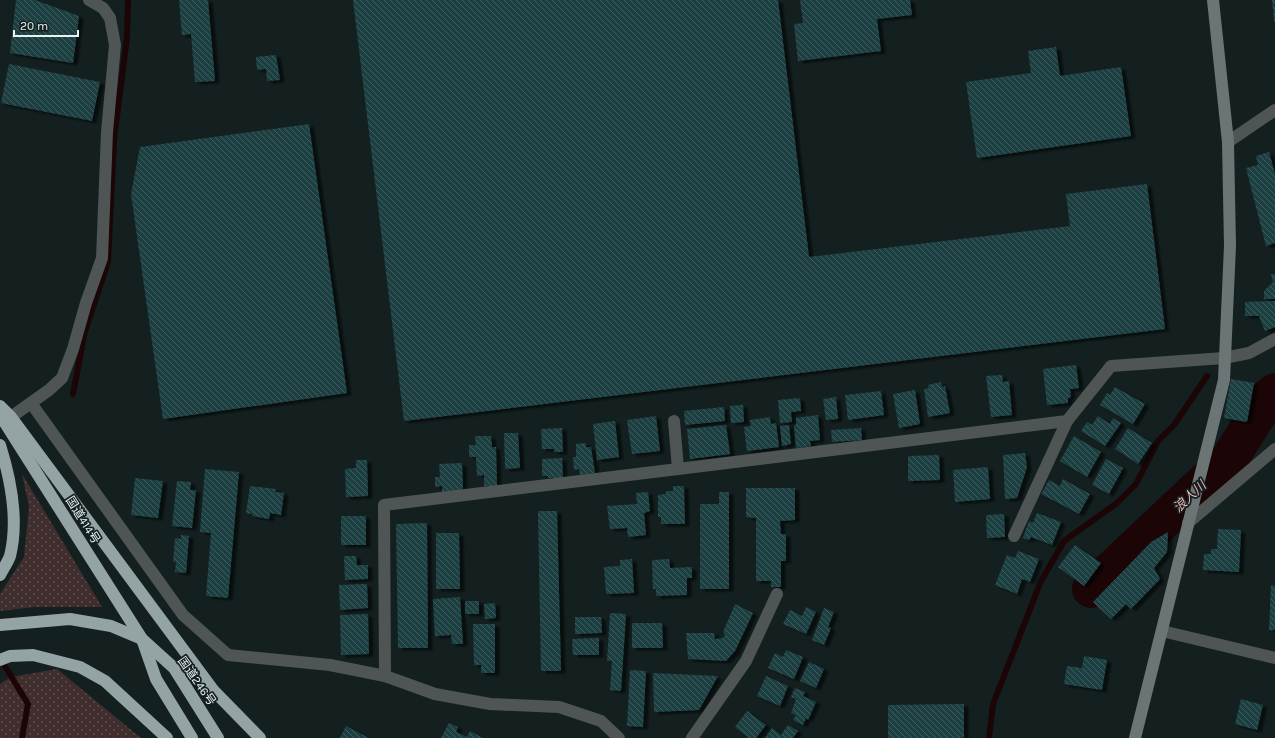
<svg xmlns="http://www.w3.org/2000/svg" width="1275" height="738" font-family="Karla,'Noto Sans JP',sans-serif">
<defs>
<pattern id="grass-dots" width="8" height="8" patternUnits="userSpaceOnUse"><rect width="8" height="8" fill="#402e2e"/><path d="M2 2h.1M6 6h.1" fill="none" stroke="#5c4d4d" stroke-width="1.8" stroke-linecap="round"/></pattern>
<pattern id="building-back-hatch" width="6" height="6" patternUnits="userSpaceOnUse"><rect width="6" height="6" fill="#1e4042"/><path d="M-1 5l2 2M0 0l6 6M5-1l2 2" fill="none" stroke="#3f5c5e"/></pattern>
<filter id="shadow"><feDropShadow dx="4.5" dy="2.5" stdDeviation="1" flood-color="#0009"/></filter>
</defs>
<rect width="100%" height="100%" fill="#142020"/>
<g fill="url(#grass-dots)">
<path d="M22,474L102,607H35L0,611V594L24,557L29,507Z"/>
<path d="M57,669L141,738H0V684L11,677Z"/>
</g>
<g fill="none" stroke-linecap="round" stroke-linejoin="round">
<g stroke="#1b0507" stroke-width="6">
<path d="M73,394L85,331L108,262L114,140L127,37L128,0"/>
<path d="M0,658L28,704L22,738"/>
<path d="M989,738L993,704L1041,581L1064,541L1117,503L1136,484L1158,441L1174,425L1207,376"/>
</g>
<path stroke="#1b0507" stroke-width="38" d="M1091,589L1230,458L1268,398L1275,392"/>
</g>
<g fill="url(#building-back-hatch)" filter="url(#shadow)">
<path d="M16,0H35L79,16L73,63L10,53Z"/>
<path d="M179,0H208L215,81L195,82L191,34L182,35Z"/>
<path d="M353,0H778L809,257L1070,226L1066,194L1147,184L1165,329L404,421Z"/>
<path d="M800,0H910L912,15L877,19L881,51L798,61L794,24L803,23Z"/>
<path d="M1272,0H1275V22H1274Z"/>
<path d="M1056,47L1060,76L1121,67L1131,136L977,158L966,82L1031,73L1028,51Z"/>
<path d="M276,55L280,80L267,81L266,69L257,70L256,57Z"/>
<path d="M9,64L100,82L92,121L1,103Z"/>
<path d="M309,124L347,393L163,419L131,194L140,147Z"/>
<path d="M1269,152L1275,174V243L1266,246L1246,168L1258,165L1256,156Z"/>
<path d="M1271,274H1275V299H1264V291L1273,282Z"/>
<path d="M1275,301V327L1265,331L1259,316H1245V302Z"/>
<path d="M1076,365L1079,388L1070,389L1071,397L1068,398V403L1047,405L1043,369Z"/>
<path d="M1002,375L1003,382L1009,381L1012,415L991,417L986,376Z"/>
<path d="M1231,379L1254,383L1247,422L1224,418Z"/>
<path d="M941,382L942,387L945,386L950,413L928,417L924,389L929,388L928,385Z"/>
<path d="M1115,387L1145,404L1133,424L1100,405L1107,393L1110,395Z"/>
<path d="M915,390L920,424L899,428L893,394Z"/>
<path d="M881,391L884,415L848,420L845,395Z"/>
<path d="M836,397L838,419L826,420L823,399Z"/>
<path d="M800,398L801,411L791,412L792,422L780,423L778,400Z"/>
<path d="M743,405L744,422L731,423L730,406Z"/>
<path d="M724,407L725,421L685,425L684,411Z"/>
<path d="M818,415L820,440L810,441L811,446L796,448L794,425H796V418Z"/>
<path d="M656,416L660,451L632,454L627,420Z"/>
<path d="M1098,416L1110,424L1113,418L1121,423L1105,446L1081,431L1087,422L1092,425Z"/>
<path d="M770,417L771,424L776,423L779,447L747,451L744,427L751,426L750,420Z"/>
<path d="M615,421L619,457L597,460L593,424Z"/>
<path d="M726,425L730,454L690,459L687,429Z"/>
<path d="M789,425L791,444L782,446L780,426Z"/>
<path d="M562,428L563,452H554V449H542L541,429Z"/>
<path d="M861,428L862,440L832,442L831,430Z"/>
<path d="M1128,428L1152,443L1138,464L1115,449Z"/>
<path d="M504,433H518L520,468L505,469Z"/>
<path d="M475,436H491L492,447H496L497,486H484V475L477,476L476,457H469V445H476Z"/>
<path d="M1074,436L1101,452L1087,477L1060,461Z"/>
<path d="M586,443V447H591L595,473L580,475L579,469L574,470L573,457H576V444Z"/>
<path d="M1025,453L1027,467L1017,498L1005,499L1003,455Z"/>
<path d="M939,455L940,480L908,481V456Z"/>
<path d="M562,458L563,478H548V476H542V459Z"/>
<path d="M1106,459L1123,468L1109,494L1092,485Z"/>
<path d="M356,460H367L368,496L346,497L345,469L356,468Z"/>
<path d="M462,463L463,491L442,492V486L435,487V477H440L439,464Z"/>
<path d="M988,467L990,499L955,502L953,470Z"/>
<path d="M205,469L239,472L228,598L206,596L211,533L200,532Z"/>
<path d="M135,478L163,481L158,518L131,515Z"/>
<path d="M1063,479L1090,494L1079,514L1041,494L1049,480L1060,486Z"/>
<path d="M177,481L191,482L190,490H196L192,528L172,526Z"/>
<path d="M250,486L276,489L275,492L284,493L281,515L270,513L269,519L252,516V514L246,513Z"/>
<path d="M673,486H684L685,524H661V517H658V495L666,494V491H673Z"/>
<path d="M746,488H795V520L780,521L781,534H786V561H781V587H771V581H756V518L746,517Z"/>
<path d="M648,492L650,511L644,513L646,535L628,537L627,528L610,529L607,506L637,504L636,493Z"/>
<path d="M719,492H729V589H700V504H719Z"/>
<path d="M538,511H557L561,671H541Z"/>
<path d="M1037,513L1061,522L1052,545L1031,537L1029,540L1023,538L1029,521L1033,523Z"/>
<path d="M1004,514L1005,537L987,538L986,515Z"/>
<rect x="341" y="516" width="25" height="29"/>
<path d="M427,523L428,648H398L396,524Z"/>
<path d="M1218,529L1241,530L1239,572L1203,570L1204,554H1211V549H1217Z"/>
<path d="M1168,532L1167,552L1154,568L1160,579L1131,609L1126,604L1111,619L1093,602L1151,542Z"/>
<path d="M436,533H459L460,589H436Z"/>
<path d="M181,535L189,536L186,573L175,572L176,562H173L175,538L181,539Z"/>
<path d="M1075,545L1101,563L1084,586L1058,567Z"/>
<path d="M1018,551L1039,559L1030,582L1022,579L1017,594L995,585L1007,555L1015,558Z"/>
<path d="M344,556H356L357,565H368V579L345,580Z"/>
<path d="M632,559L634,593L606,594L604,567L620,566V560Z"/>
<path d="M669,559L670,568L692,567V578H687V595L656,596V589H653L652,560Z"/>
<path d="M367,584L368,608L340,610L339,585Z"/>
<path d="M1271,585L1275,586V630H1269Z"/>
<path d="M460,597L463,644H452L451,635L435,636L433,599Z"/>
<rect x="465" y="601" width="14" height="13"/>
<path d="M495,603L496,618L485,619L484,604Z"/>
<path d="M735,604L753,613L735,651L726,661L688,659L686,633H714L715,639L723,638L725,635L723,632Z"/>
<path d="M806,607L816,612L806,634L783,624L790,610L802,616Z"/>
<path d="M824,608L834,612L828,627L831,628L824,645L812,640Z"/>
<path d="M610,613L626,614L621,691L610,690L612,661H607Z"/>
<path d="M368,614L369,654L341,655L340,615Z"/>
<path d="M575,617H601L602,633L575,634Z"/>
<path d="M632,623H662L663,648H632Z"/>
<path d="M473,624H495V673H481V665H474Z"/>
<path d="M599,638V655H573L572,639Z"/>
<path d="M786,650L803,657L794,679L768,668L775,653L783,657Z"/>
<path d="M1084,656L1107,660L1102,690L1064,684L1067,666L1082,668Z"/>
<path d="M809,662L824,669L816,688L800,681Z"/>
<path d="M630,670L646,671L643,727L627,726Z"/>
<path d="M653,673L718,676L699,710L654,712Z"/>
<path d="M766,676L788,686L780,706L757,696Z"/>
<path d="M795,688L805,692L803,696L816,702L808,720L806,718L803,725L793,720L796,715L791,713L796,699L791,697Z"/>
<path d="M1241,699L1263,705L1257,730L1235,724Z"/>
<path d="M964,704V738H888V705Z"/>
<path d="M747,711L766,725L756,738H749L735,727Z"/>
<path d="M449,723L458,727L456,732L467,737L470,731L483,738H441Z"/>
<path d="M788,725L798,731L793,738H765L772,728L781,735Z"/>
<path d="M346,726L369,738H340Z"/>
</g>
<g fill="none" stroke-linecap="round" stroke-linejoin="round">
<g stroke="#4f5555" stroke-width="12">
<path d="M1228,142L1275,110"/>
<path d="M31,403L183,615L228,655L330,665L385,676L435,694L490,704L559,707L601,721L619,738"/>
<path d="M11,417L49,390L62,378L73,349L86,303L102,258L107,132L115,45L110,18L103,8L89,0"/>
<path d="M678,469L1067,421L1111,366L1224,358L1249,353L1275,339"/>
<path d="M1188,523L1275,449"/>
<path d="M1014,536L1067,421"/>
<path d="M1162,631L1275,658"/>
<path d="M385,676L384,505L678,469L674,421"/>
<path d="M692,738L746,661L777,594"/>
</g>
<path stroke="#6b7575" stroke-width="12" d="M1135,738L1224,380L1230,246L1228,142L1213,0"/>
<g stroke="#94a3a4" stroke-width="12">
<path d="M0,406L11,417L214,691L260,738"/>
<path d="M0,415L142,639L156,679L192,738"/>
<path d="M0,445C11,480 19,520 10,556C8,562 3,569 0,575"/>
<path d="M0,625L70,619L111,626L142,639L174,668L218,738"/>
<path d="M0,660L10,656L33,655L80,667L105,681L167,738"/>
</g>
</g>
<g text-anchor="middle" stroke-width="3.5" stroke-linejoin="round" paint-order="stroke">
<g font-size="12" fill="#eaf2f2" stroke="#142020">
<text transform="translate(83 520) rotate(58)" y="4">国道414号</text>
<text transform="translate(197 681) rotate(55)" y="4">国道246号</text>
</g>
<g font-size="13" font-style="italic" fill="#efb3b4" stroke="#142020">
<text transform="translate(1189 496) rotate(-43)" y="5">浪人川</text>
</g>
</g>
<path d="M14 30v6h64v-6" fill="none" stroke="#eaf2f2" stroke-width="2"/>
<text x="20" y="30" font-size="12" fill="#eaf2f2" stroke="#142020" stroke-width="3" paint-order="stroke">20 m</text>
</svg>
